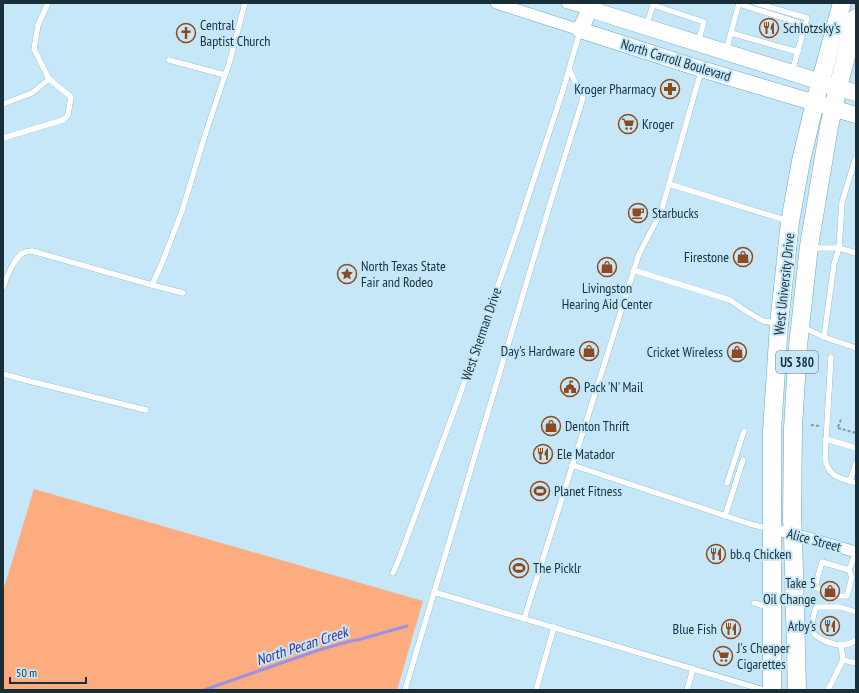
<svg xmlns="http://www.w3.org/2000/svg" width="859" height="693" font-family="'PT Sans Narrow',sans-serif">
<rect width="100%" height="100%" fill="#c5e7f8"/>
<path fill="#fdac80" d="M34,489L423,601L397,690H3V591Z"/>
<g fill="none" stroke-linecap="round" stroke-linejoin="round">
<path stroke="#9c92e1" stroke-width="3" d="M204,690L319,650L347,642L361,639L407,626"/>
<g stroke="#6da7c1" stroke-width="6">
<g id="lane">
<path d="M756,3L807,18L792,72"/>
<path d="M739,4L806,25"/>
<path d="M646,27L653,5L704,22L698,42"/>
<path d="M731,33L798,52"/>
<path d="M726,51L739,3"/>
<path d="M169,60L225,75L229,64L245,3"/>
<path d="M3,104L32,93L49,79"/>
<path d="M3,138L63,120L68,115L71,97L49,79L34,49L38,25L48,3"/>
<path d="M856,159L855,160L842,202L839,248L856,253"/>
<path d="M669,184L788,221"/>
<path d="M812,247L818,248H839L834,264L824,337"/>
<path d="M633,270L730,300L746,311L763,321L776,323"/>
<path d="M152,285L183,293"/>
<path d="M3,288C6,278 14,258 23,253C25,252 29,251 32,251L152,285L162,263L182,211L206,132L225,75"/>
<path d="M802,329L809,330L824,337L856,348"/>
<path d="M831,357L825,458C828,477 840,478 856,483"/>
<path d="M3,374L25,380L146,410"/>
<path d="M826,439L856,448"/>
<path d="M572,465L750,524L770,529"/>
<path d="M850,481L856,463"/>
<path d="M727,483L744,431"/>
<path d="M725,516L743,460"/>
<path d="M393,573L399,559L457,403L517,231L562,93L580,31"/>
<path d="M434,592L764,690"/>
<path d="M823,592L820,589L815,587L822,562L849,570"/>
<path d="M836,596H847L852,577L849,570L856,552"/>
<path d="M754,603L770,608"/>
<path d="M856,612L840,607H816C814,613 811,625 813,632C816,639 834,645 841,645C847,645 851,644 856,640"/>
<path d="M524,619L639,254L661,212L701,71"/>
<path d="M841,645L843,660"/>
<path d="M405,690L550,204L583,98L569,69"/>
<path d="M536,690L554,627"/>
<path d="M687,690L693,669"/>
<path d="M828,690L843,660L856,663"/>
</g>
</g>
<g stroke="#6da7c1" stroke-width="12">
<g id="street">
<path d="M496,3L580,30"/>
<path d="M567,3L589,9"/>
<path d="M772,529L805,537L856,552"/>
</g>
</g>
<g stroke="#6da7c1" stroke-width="17">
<g id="secondary">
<path d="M593,3L580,30L701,69L856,115"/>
<path d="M589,9L856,93"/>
</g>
</g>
<g stroke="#6da7c1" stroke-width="19">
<g id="primary">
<path d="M772,690V431L779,324L790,222L801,161L815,102L842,3"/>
<path d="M797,690L793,535L792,519L793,428L798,346L809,246L829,127L838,87L856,18"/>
</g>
</g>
<g stroke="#7c9aa8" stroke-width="2" stroke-dasharray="3 2" stroke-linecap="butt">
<path d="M811,425L819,426"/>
<path d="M838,427L841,419"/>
<path d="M838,428L856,433"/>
</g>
<use href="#lane" stroke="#fff" stroke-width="5.5"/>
<use href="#street" stroke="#fff" stroke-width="11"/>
<use href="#secondary" stroke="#fff" stroke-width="16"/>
<use href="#primary" stroke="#fff" stroke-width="18"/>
</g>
<defs>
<g id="restaurant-ring" transform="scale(1)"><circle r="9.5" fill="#c5e7f8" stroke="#8e491f" stroke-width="1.5"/><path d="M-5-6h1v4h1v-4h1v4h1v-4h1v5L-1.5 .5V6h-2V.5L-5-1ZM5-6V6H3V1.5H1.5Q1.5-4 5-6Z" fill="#8e491f"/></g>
<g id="church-ring" transform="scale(1)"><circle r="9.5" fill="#c5e7f8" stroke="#8e491f" stroke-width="1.5"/><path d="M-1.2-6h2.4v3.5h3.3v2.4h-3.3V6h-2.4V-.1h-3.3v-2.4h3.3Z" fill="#8e491f"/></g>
<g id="pharmacy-ring" transform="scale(1)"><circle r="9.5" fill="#c5e7f8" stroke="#8e491f" stroke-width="1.5"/><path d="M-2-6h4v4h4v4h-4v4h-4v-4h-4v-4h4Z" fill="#8e491f"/></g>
<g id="supermarket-ring" transform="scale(1)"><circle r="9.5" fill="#c5e7f8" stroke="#8e491f" stroke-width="1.5"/><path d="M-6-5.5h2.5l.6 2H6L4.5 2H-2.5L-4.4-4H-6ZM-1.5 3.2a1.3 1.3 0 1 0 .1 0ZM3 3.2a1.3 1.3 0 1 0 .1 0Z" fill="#8e491f"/></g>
<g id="cafe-ring" transform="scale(1)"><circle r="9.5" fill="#c5e7f8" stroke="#8e491f" stroke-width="1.5"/><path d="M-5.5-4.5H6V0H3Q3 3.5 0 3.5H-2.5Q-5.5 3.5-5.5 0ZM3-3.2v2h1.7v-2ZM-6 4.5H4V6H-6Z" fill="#8e491f"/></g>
<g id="shop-ring" transform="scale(1)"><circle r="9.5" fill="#c5e7f8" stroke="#8e491f" stroke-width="1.5"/><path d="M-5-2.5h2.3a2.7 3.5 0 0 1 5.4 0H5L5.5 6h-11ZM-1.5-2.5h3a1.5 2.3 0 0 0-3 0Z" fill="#8e491f"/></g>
<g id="sight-ring" transform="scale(1)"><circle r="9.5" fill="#c5e7f8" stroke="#8e491f" stroke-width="1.5"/><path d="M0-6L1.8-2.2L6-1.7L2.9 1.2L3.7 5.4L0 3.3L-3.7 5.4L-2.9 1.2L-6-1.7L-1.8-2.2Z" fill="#8e491f"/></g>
<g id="civic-ring" transform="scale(1)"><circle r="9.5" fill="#c5e7f8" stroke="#8e491f" stroke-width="1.5"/><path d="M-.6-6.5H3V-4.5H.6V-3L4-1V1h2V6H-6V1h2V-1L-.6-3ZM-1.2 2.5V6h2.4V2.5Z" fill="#8e491f"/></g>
<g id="stadium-ring" transform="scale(1)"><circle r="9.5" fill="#c5e7f8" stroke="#8e491f" stroke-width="1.5"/><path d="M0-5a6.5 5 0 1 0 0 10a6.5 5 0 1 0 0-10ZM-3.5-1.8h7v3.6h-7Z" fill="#8e491f"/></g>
</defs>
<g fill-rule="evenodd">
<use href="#restaurant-ring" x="769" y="28"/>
<use href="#church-ring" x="186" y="33"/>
<use href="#pharmacy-ring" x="670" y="89"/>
<use href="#supermarket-ring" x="628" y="124"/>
<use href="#cafe-ring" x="638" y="213"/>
<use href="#shop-ring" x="743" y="257"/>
<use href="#shop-ring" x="607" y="267"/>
<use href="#sight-ring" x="347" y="274"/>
<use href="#shop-ring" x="589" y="351"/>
<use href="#shop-ring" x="737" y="352"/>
<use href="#civic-ring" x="570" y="387"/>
<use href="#shop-ring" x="551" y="426"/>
<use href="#restaurant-ring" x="543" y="454"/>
<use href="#stadium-ring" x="540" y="491"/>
<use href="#restaurant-ring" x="716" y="554"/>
<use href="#stadium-ring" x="519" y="568"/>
<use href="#shop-ring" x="830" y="591"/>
<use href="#restaurant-ring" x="830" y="626"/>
<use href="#restaurant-ring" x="731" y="629"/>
<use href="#supermarket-ring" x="723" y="656"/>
</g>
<g text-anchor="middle" stroke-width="4" stroke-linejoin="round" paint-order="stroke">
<rect fill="#c5e7f8" stroke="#4c6673" stroke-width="1" x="776" y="351" width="42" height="22" rx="3"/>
<g font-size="13" font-weight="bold" fill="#182f3a">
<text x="797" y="367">US 380</text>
</g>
<g font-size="14" fill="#182f3a" stroke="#c5e7f8" text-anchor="start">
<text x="200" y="30">Central<tspan x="200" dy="16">Baptist Church</tspan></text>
<text x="783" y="33">Schlotzsky's</text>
<text x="656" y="94" text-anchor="end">Kroger Pharmacy</text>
<text x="642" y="129">Kroger</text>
<text x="652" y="218">Starbucks</text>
<text x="729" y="262" text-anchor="end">Firestone</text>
<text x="361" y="271">North Texas State<tspan x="361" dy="16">Fair and Rodeo</tspan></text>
<text x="607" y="293" text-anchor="middle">Livingston<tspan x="607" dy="16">Hearing Aid Center</tspan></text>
<text x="575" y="356" text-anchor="end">Day's Hardware</text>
<text x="723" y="357" text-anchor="end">Cricket Wireless</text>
<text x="584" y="392">Pack 'N' Mail</text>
<text x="565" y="431">Denton Thrift</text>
<text x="557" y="459">Ele Matador</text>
<text x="554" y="496">Planet Fitness</text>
<text x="730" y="559">bb.q Chicken</text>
<text x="533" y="573">The Picklr</text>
<text x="816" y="588" text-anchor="end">Take 5<tspan x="816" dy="16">Oil Change</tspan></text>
<text x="816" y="631" text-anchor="end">Arby's</text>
<text x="717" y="634" text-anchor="end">Blue Fish</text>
<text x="737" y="653">J's Cheaper<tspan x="737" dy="16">Cigarettes</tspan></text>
</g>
<g font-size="14" fill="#182f3a" stroke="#c5e7f8">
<text transform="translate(676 60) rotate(17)" y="5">North Carroll Boulevard</text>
<text transform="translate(784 284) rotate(-84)" y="5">West University Drive</text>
<text transform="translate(481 334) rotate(-71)" y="5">West Sherman Drive</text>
<text transform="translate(814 540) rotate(15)" y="5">Alice Street</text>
</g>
<g font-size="15" font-style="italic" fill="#452f89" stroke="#c5e7f8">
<text transform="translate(302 646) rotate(-18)" y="5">North Pecan Creek</text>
</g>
</g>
<rect width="859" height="693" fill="none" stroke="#182f3a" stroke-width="8"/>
<path d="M10 677v6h76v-6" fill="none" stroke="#182f3a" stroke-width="2"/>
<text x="16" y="677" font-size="12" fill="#182f3a" stroke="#c5e7f8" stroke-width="3" paint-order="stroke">50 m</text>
</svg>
